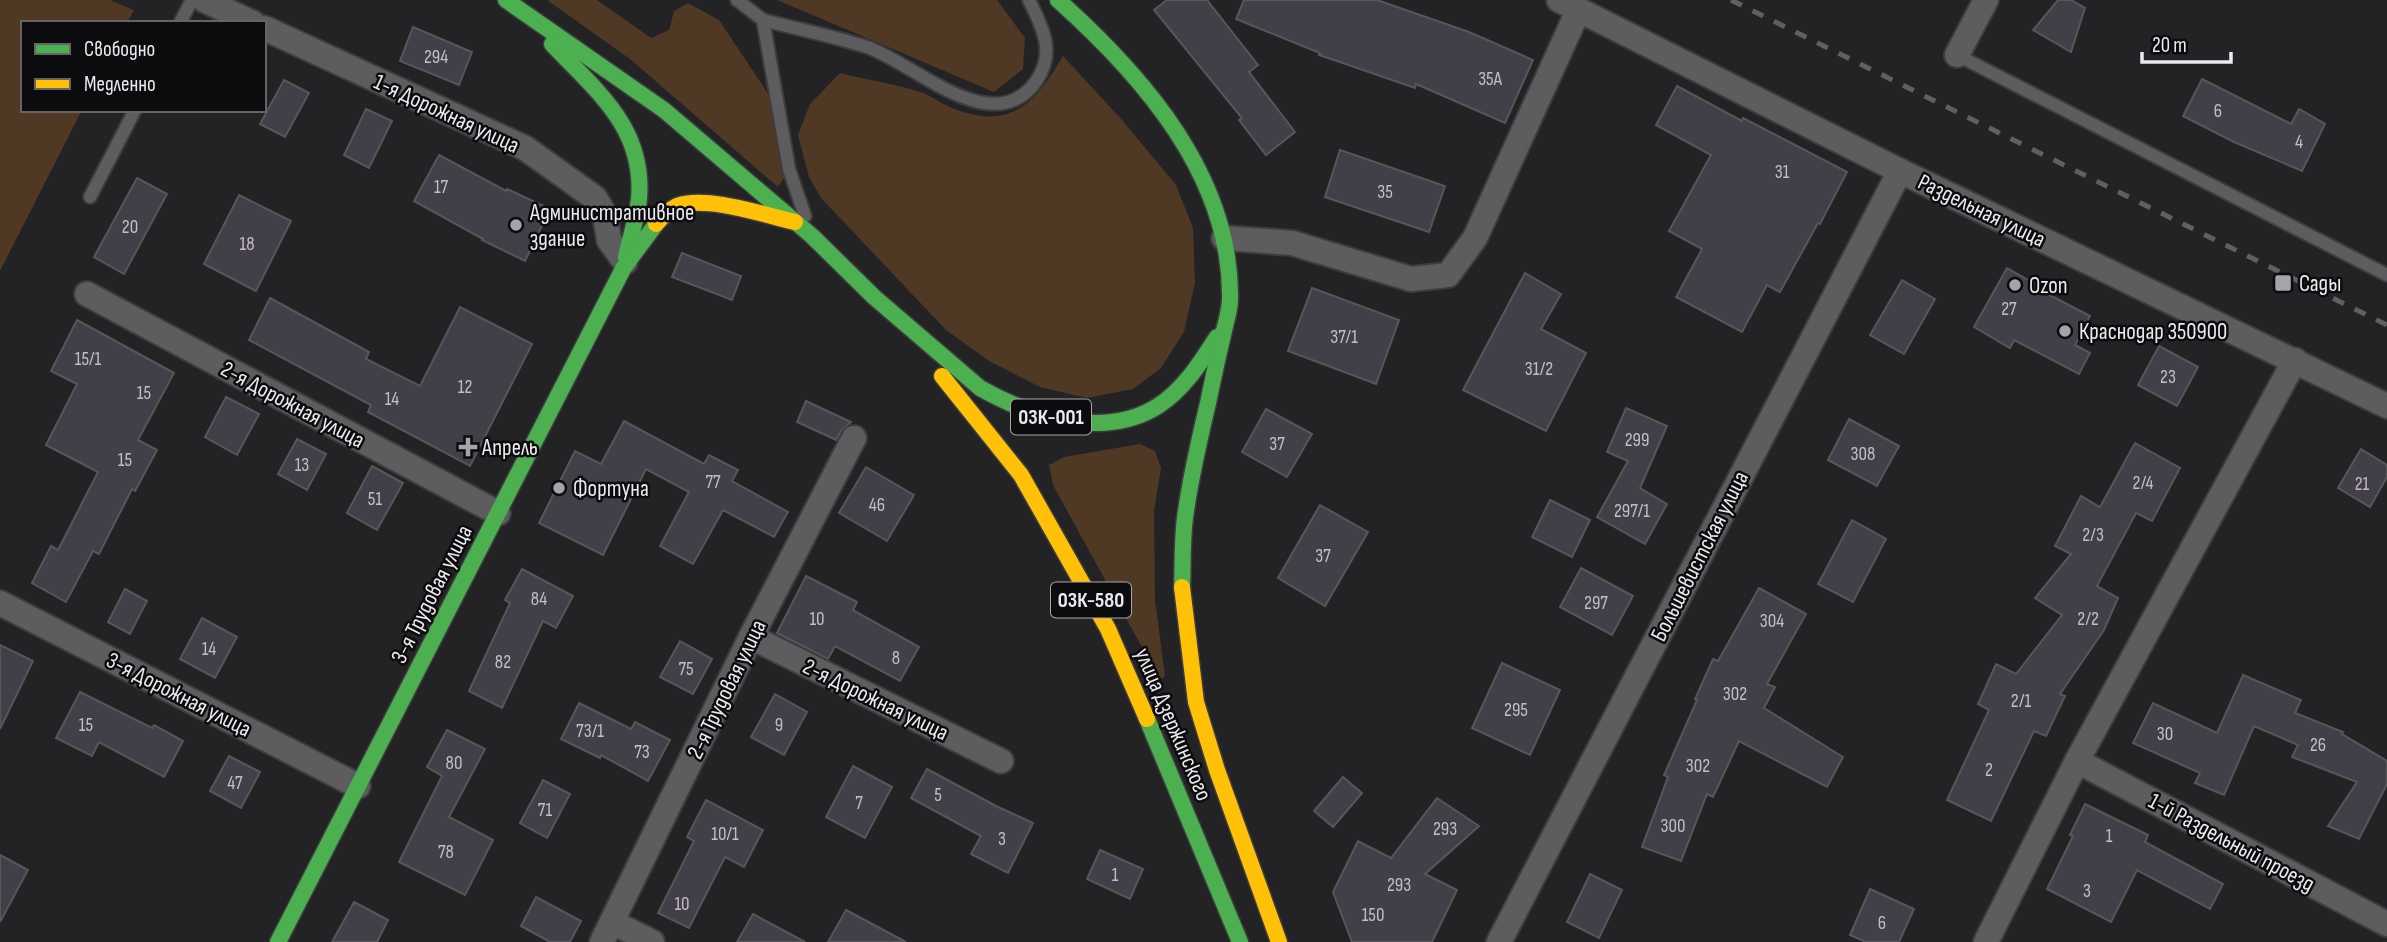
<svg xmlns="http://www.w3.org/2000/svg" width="2387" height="942" font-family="'Sofia Sans Condensed',sans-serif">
<rect width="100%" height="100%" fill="#232225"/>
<g fill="#4f3924">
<path d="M0,0H110L134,10L127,23H23V110H82L0,271Z"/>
<path d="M547,0H597L651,38L669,30L674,11L688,3L719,20L769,95L784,178L778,187L630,59Z"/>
<path d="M777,0H997L1025,38L1023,69L994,92Z"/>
<path d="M1063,56L1122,120L1176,185L1193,228L1195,283L1184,332L1161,368L1133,389L1087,398L1040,387L989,361L946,330L821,198L809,177L798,135L810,104L840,73C867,80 897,84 923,93C935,98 945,106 957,110C1014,130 1036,101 1063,56Z"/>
<path d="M1140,444L1155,451L1161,468L1154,511L1155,600L1165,676L1160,680L1053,485L1049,465L1064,457Z"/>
</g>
<g fill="#433f48" stroke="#575659" stroke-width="2">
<path d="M1167,0H1207L1258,65L1249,72L1295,132L1266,155L1239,120L1242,118L1154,10Z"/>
<path d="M1244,0H1377L1469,32L1533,60L1505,123L1416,84L1415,88L1319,55L1320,53L1236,19Z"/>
<path d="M2058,0H2071L2085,8L2071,52L2033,30Z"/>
<path d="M413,27L472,52L459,85L400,61Z"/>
<path d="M2202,79L2291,124L2299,109L2325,124L2302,171L2234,142L2183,116Z"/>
<path d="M284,80L309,93L285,137L260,124Z"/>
<path d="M1677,86L1742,121L1743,118L1847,172L1820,224L1818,223L1780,292L1767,285L1742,332L1676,297L1702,249L1669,231L1711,155L1656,125Z"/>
<path d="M366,109L392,121L369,168L344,155Z"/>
<path d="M1340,150L1445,186L1429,232L1325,197Z"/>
<path d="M439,155L506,191L507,189L550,209L525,261L482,240L483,239L414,201Z"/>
<path d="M137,178L167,194L124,274L94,257Z"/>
<path d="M239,195L291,221L256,291L204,264Z"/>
<path d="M682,253L741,276L732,300L672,277Z"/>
<path d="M2007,268L2044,289L2042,291L2090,316L2075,345L2090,353L2079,374L2014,340L2010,348L1974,327Z"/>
<path d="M1525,273L1561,294L1541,329L1586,353L1546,431L1463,390Z"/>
<path d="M1902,280L1935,299L1904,354L1870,335Z"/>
<path d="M1312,288L1399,320L1376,384L1288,351Z"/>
<path d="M270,298L369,352L366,359L420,386L460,307L532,344L470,466L368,412L371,405L249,340Z"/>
<path d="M77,320L174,373L138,440L157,450L135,491L132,489L99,554L93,551L66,602L32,583L51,546L58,550L98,472L46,445L77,384L51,371Z"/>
<path d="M2159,346L2198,367L2177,406L2138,385Z"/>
<path d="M226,397L259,414L237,455L205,437Z"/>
<path d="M806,401L851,422L841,431L836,440L797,422Z"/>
<path d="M1626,408L1667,426L1640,488L1667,504L1645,544L1597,517L1628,461L1607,452Z"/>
<path d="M1266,409L1312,434L1287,477L1242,452Z"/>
<path d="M1849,419L1899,446L1877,486L1828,460Z"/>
<path d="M624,421L704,464L709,455L738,470L732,481L788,512L774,537L723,510L693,564L660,546L689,492L646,469L603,555L539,523L575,451L601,464Z"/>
<path d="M297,439L326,454L307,490L278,474Z"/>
<path d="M2135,443L2180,468L2152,521L2136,513L2097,586L2118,598L2104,630L2060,694L2065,696L2046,736L2034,731L1991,821L1947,800L1989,710L1978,704L1996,664L2016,674L2062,615L2035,598L2071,554L2055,546L2081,496L2100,507Z"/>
<path d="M2361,449L2387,465V477L2370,507L2338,488Z"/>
<path d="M372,466L403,483L377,530L347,513Z"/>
<path d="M866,467L914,495L887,541L839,513Z"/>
<path d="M1550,500L1590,520L1572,557L1532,537Z"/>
<path d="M1320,505L1368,532L1325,606L1278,578Z"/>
<path d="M1852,520L1886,539L1853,602L1818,584Z"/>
<path d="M1581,568L1633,596L1612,635L1560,607Z"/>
<path d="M522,569L573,596L556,628L543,621L502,708L469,691L510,603L505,600Z"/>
<path d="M806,576L857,602L853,610L919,647L900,681L835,646L828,659L777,633Z"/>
<path d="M1759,588L1806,614L1767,684L1775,687L1764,708L1843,757L1827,787L1739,741L1713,797L1707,794L1681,861L1642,847L1668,777L1664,775L1697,700L1695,699L1713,659L1718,661Z"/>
<path d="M125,589L147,601L130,634L108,622Z"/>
<path d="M202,618L237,637L215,678L180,659Z"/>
<path d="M680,641L712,659L693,694L660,677Z"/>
<path d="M0,645L33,661L0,729Z"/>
<path d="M1502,663L1560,690L1530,755L1472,728Z"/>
<path d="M2243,675L2301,700L2295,713L2343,732L2342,734L2387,761V784L2359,839L2328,826L2357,782L2292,757L2298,745L2254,726L2224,795L2195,783L2200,773L2133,743L2153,703L2217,733Z"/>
<path d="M80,692L152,728L154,725L183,741L164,777L99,742L92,756L56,738Z"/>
<path d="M775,694L807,712L784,755L751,737Z"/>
<path d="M579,703L631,729L635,722L670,740L648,781L601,755L600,758L561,739Z"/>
<path d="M447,730L485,749L449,817L493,840L465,895L399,862L442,776L427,767Z"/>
<path d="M229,756L260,772L241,808L210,791Z"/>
<path d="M853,766L892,787L865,838L826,817Z"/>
<path d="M927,769L996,806L1033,823L1008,873L971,854L981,836L911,798Z"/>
<path d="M1343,777L1362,793L1333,827L1314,811Z"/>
<path d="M543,780L570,794L547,838L520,823Z"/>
<path d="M1437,798L1479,826L1425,874L1457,890L1432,942H1352L1333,892L1358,841L1391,858Z"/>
<path d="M706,800L763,830L744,867L725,857L689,928L658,913L694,841L687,837Z"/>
<path d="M2085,804L2148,835L2145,842L2223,884L2210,909L2137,870L2111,922L2047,889L2073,836L2070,835Z"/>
<path d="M1100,850L1143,869L1130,899L1087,879Z"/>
<path d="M0,855L28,870L0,922Z"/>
<path d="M1590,874L1622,890L1599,938L1567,922Z"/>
<path d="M1870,889L1914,909L1899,942H1866L1850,935Z"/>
<path d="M536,897L581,921L570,942H550L521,926Z"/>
<path d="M354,902L388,920L377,942H332Z"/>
<path d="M846,910L906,942H828Z"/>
<path d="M753,914L805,942H737Z"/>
</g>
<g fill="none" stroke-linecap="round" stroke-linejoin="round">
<g stroke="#3d3c3f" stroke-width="16">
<g id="lane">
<path d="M737,0L763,20L789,169L805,216"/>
<path d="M763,20C797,29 833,36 867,47C914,63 994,143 1037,80C1056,51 1042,27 1029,0"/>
<path d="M180,23L192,0"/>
<path d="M1957,55L2387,275"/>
<path d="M90,197L135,110"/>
</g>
</g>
<g stroke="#3d3c3f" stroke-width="28">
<g id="street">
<path d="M204,0L253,23"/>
<path d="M1559,0L1900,171L2387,406"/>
<path d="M264,28L525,148L595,198L605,215L609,240L625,262"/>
<path d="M1957,55L1986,0"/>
<path d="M1224,238L1292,243L1411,279L1448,275L1475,238L1578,11"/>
<path d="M87,294L498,513"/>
<path d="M0,603L358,786"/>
<path d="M751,637L1001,761"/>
<path d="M2077,761L2387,924"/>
<path d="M612,922L652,942"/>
<path d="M602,942L751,637L854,438"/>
<path d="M1499,942L1900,171"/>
<path d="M1986,942L2077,761L2295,360"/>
</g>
</g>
<g stroke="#3d3c3f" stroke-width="19">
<g id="fast">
<path d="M506,0L664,110L812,236L874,297L980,388C1031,417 1104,440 1158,406C1184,389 1201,362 1217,337"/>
<path d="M1058,0C1143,76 1232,177 1230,299C1230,310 1226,321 1224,331C1218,355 1213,379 1208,403C1199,441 1190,479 1185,518C1182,541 1183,564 1182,587"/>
<path d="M552,44C596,91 645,127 639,199C637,218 630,238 626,257"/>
<path d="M1147,719L1240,942"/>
<path d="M278,942L624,267L656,224"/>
</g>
</g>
<g stroke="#3d3c3f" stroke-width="19">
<g id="slow">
<path d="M656,224C662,217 669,210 677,206C707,195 764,215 795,222"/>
<path d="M942,376L1021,475L1108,629L1147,719"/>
<path d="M1182,587L1196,702L1217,770L1279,942"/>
</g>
</g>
<use href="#lane" stroke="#5d5c5f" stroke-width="12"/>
<use href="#street" stroke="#5d5c5f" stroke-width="24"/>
<use href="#fast" stroke="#4caf50" stroke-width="16"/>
<use href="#slow" stroke="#ffc107" stroke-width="16"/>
<path stroke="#605f61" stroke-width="5" stroke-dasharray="12 12" stroke-linecap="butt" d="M1731,0L2387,325"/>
</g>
<g fill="#a6a4a8" stroke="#0c0b0d" stroke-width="2.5">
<circle cx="516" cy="225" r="7"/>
<rect x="2274" y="274" width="18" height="18" rx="3.5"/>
<circle cx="2015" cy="285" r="7"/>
<circle cx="2065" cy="331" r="7"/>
<path d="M464.5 436.5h7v7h7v7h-7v7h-7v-7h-7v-7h7z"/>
<circle cx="559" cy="488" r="7"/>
</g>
<g text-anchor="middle" stroke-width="5" stroke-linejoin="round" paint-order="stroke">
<g font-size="19" fill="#c2bfc4">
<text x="436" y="63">294</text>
<text x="1490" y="85">35А</text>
<text x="2218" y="117">6</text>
<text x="2299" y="148">4</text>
<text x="1782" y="178">31</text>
<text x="441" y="193">17</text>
<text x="1385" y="198">35</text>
<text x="130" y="233">20</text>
<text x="247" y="250">18</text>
<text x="2009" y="315">27</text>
<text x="1344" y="343">37/1</text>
<text x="88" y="365">15/1</text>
<text x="1539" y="375">31/2</text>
<text x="2168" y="383">23</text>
<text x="465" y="393">12</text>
<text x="144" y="399">15</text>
<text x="392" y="405">14</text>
<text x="1637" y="446">299</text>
<text x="1277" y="450">37</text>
<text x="1863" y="460">308</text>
<text x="125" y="466">15</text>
<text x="302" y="471">13</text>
<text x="713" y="488">77</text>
<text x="2143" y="489">2/4</text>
<text x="2362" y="490">21</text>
<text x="375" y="505">51</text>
<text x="877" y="511">46</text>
<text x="1632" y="517">297/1</text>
<text x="2093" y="541">2/3</text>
<text x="1323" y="562">37</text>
<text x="539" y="605">84</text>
<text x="1596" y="609">297</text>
<text x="817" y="625">10</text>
<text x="2088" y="625">2/2</text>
<text x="1772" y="627">304</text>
<text x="209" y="655">14</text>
<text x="896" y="664">8</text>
<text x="503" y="668">82</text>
<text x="686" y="675">75</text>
<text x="1735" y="700">302</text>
<text x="2021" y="707">2/1</text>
<text x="1516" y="716">295</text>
<text x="86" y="731">15</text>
<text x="779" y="731">9</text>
<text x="590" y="737">73/1</text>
<text x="2165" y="740">30</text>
<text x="2318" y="751">26</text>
<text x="642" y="758">73</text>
<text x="454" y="769">80</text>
<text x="1698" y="772">302</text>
<text x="1989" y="776">2</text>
<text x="235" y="789">47</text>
<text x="938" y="801">5</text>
<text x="859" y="809">7</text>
<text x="545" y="816">71</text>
<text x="1673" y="832">300</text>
<text x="1445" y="835">293</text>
<text x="725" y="840">10/1</text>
<text x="2109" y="842">1</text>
<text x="1002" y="845">3</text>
<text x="446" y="858">78</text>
<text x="1115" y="881">1</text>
<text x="1399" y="891">293</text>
<text x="2087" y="897">3</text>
<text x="682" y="910">10</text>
<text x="1373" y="921">150</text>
<text x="1882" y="929">6</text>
</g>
<g fill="#0c0b0d" stroke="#a9a7aa" stroke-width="2">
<rect x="1011" y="399.5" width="80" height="35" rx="5"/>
<rect x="1051" y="582.5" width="80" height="35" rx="5"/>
</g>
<g font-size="21" font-weight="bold" fill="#eceaee">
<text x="1051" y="424">03К-001</text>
<text x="1091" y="607">03К-580</text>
</g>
<g font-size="23" fill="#eceaee" stroke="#0c0b0d">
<text transform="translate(447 113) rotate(25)" y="8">1-я Дорожная улица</text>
<text transform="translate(1982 210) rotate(26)" y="8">Раздельная улица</text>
<text transform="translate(293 404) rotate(28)" y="8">2-я Дорожная улица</text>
<text transform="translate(1699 556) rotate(-63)" y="8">Большевистская улица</text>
<text transform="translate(431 594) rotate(-63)" y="8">3-я Трудовая улица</text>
<text transform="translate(726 689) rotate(-64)" y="8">2-я Трудовая улица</text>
<text transform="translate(179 694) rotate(27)" y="8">3-я Дорожная улица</text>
<text transform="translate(876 699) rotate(26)" y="8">2-я Дорожная улица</text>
<text transform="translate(1174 724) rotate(67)" y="8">улица Дзержинского</text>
<text transform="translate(2232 842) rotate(28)" y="8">1-й Раздельный проезд</text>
</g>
<g font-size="23" fill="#eceaee" stroke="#0c0b0d" text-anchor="start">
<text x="530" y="220">Административное<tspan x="530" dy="26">здание</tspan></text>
<text x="2299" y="291">Сады</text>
<text x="2029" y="293">Ozon</text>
<text x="2079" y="339">Краснодар 350900</text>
<text x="482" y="455">Апрель</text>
<text x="573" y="496">Фортуна</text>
</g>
</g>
<rect x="21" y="21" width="245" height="91" fill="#0c0b0d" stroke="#666467" stroke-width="2"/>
<rect x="35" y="44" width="35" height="10" fill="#4caf50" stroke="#666467" stroke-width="2"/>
<text x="84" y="56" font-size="21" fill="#eceaee">Свободно</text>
<rect x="35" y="79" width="35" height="10" fill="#ffc107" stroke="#666467" stroke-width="2"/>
<text x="84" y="91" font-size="21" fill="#eceaee">Медленно</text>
<path d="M2142 52v10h89v-10" fill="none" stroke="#eceaee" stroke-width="3.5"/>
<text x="2152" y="52" font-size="21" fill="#eceaee" stroke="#0c0b0d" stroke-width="5" paint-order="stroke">20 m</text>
</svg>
